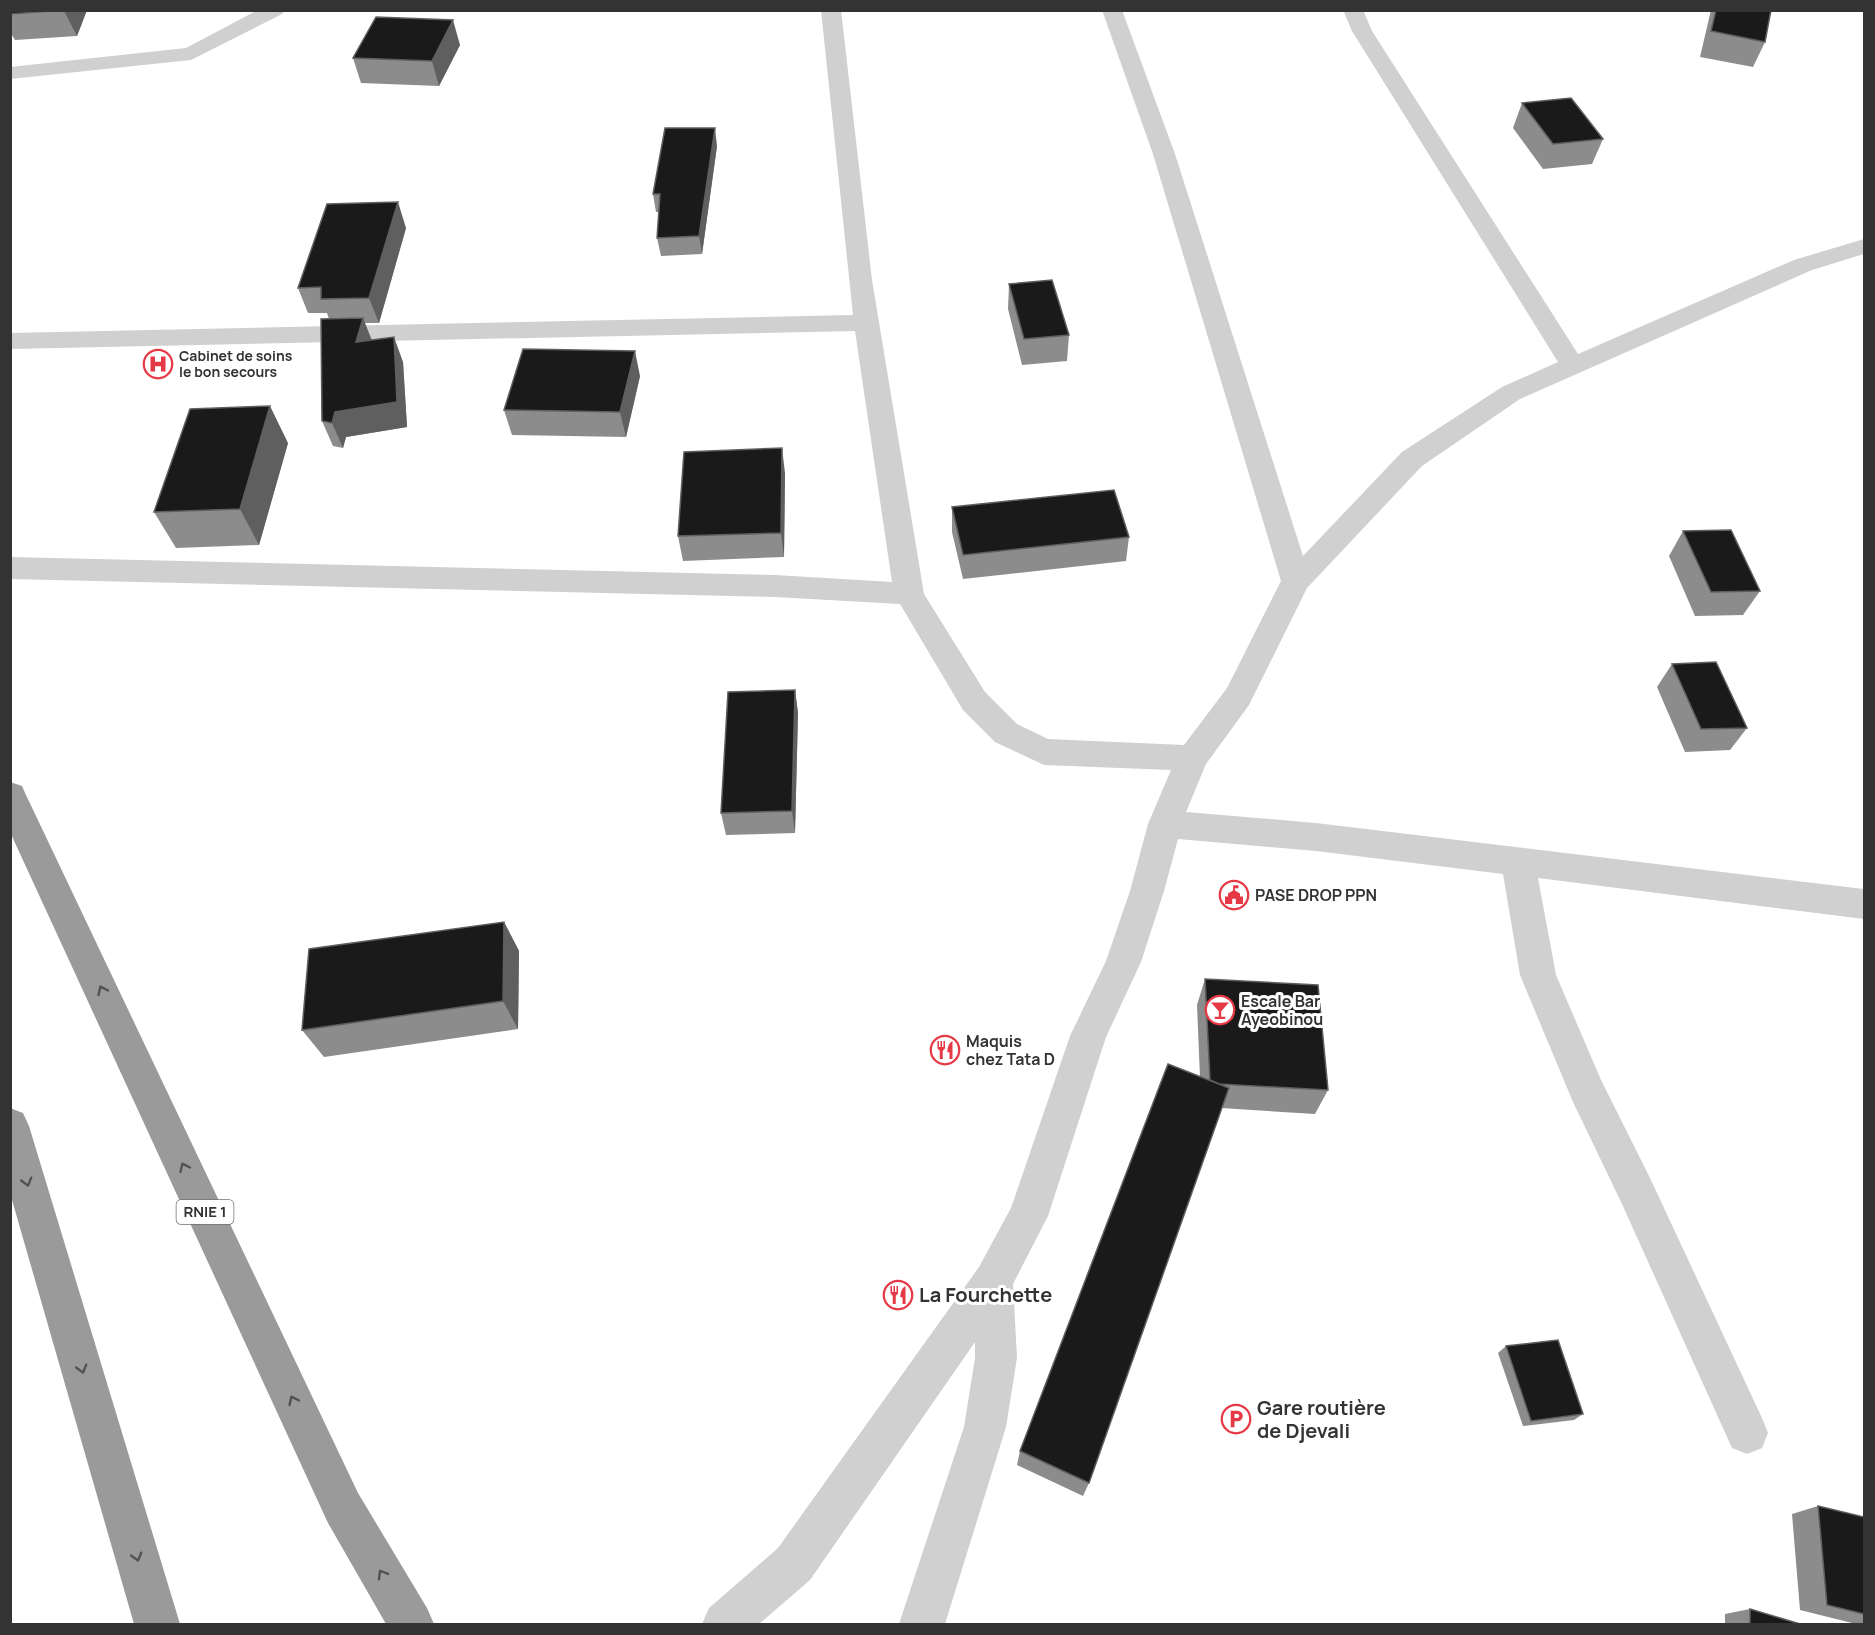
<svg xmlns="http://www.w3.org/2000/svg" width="1875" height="1635" font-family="Manrope,sans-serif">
<rect width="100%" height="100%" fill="#fff"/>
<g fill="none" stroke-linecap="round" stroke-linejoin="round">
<g fill="#d0d0d0" fill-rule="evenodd">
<path d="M258,10H285L282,14L191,60L10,79V67L186,48Z"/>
<path d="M821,10H841L872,280L924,594L985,692L1017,724L1048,739L1184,745L1227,688L1281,581L1153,154L1102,10H1122L1175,154L1303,556L1402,452L1502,387L1558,362L1352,31L1343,10H1363L1372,31L1578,354L1794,260L1864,239V254L1812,270L1520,399L1422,466L1307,588L1249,705L1206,764L1186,812L1316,823L1864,889V919L1538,878L1556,975L1601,1080L1650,1178L1762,1418L1768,1433L1762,1448L1747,1454L1732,1448L1622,1204L1573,1102L1520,975L1503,874L1316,851L1178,839L1164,891L1141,962L1106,1037L1048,1216L1013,1284L1017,1358L1006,1427L945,1624H899L964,1427L975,1358V1342L810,1580L759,1624H702L709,1608L778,1548L979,1267L1011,1208L1070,1036L1106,961L1130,891L1148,824L1171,770L1044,765L995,742L963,710L900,604L775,597L10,579V557L775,575L892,582L855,331L10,349V333L853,315Z"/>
</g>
<g fill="#9a9a9a" fill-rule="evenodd">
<path d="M10,782L22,786L26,795L358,1493L427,1608L434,1624H386L328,1523L10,832Z"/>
<path d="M10,1108L23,1113L29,1126L180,1624H134L10,1193Z"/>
</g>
</g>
<g fill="#8c8c8c">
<path d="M10,10H87L77,36L15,40L10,32Z"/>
<path d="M1711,10H1771L1765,42L1753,67L1700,57Z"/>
<path d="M460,45L439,86L361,83L353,58Z"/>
<path d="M1522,103L1603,139L1592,164L1543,169L1513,128Z"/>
<path d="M717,146L702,254L661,256L657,238L659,212H656L653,194Z"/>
<path d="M406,228L379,323H365L372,340L403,362L407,427L346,437L343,448L333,446L322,421L329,319L327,313H308L298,288Z"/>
<path d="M1009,284L1069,335L1067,361L1022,365L1008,309Z"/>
<path d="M640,376L626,437L512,435L504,410Z"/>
<path d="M288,443L259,545L176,548L154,512Z"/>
<path d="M785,473L784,557L683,561L678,536Z"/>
<path d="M952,507L1129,537L1126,561L963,579L952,532Z"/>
<path d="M1683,531L1760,591L1743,615L1695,616L1669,556Z"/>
<path d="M1672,664L1747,728L1730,750L1685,752L1657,687Z"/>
<path d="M795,690L798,713L795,833L726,835L721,813Z"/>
<path d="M504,922L519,951L518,1029L324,1057L302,1030Z"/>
<path d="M1205,979L1328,1090L1315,1114L1221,1108L1089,1483L1083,1496L1017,1465L1020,1451L1200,1077L1197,1005Z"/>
<path d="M1506,1346L1583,1414L1574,1420L1523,1426L1498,1353Z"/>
<path d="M1818,1506L1864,1517V1624H1856L1800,1610L1792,1514Z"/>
<path d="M1750,1609L1800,1624H1725V1614Z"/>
</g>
<g fill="#5f5f5f">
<path d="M65,10H87L77,36L64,11Z"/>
<path d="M453,20L460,45L439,86L432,61Z"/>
<path d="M715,128L717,146L702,254L699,236Z"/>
<path d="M398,202L406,228L379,323L369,298Z"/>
<path d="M363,318L373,344L356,342Z"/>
<path d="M394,337L403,362L407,427L346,437L343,448L332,423L335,412Z"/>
<path d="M635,351L640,376L626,437L620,412Z"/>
<path d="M270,406L288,443L259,545L240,509Z"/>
<path d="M782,448L785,473L784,557L781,533Z"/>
<path d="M795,690L798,713L795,833L792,811Z"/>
<path d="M504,922L519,951L518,1029L503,1001Z"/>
</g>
<g fill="#1a1a1a" stroke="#5f5f5f" stroke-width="1.5">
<path d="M10,10H65L10,14Z"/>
<path d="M1716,10H1771L1765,42L1711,31Z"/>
<path d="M376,17L453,20L432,61L353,58Z"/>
<path d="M1571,98L1603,139L1553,144L1522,103Z"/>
<path d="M665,128H715L699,236L657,238L660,194H653Z"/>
<path d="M398,202L369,298L321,299V287L298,288L327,204Z"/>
<path d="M1052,280L1069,335L1024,339L1009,284Z"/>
<path d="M363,318L356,342L394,337L397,402L335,412L332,423L322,421L321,319Z"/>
<path d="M523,349L635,351L620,412L504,410Z"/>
<path d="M270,406L240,509L154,512L190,409Z"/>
<path d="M782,448L781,533L678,536L684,452Z"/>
<path d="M1114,490L1129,537L963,555L952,507Z"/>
<path d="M1731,530L1760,591L1711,592L1683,531Z"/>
<path d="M1716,662L1747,728L1701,729L1672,664Z"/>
<path d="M795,690L792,811L721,813L728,692Z"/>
<path d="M504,922L503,1001L302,1030L309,949Z"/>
<path d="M1205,979L1318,985L1328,1090L1219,1084L1210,1080Z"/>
<path d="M1168,1064L1229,1088L1089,1483L1020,1451Z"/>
<path d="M1558,1340L1583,1414L1531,1421L1506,1346Z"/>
<path d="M1818,1506L1864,1517V1614L1827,1605Z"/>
<path d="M1750,1609L1800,1624H1750Z"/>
</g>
<defs><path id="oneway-chevron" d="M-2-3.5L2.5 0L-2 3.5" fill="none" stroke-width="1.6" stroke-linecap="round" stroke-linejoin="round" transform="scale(1.5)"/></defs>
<g stroke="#525252">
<use href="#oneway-chevron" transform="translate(102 990) rotate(-115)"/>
<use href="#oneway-chevron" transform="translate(184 1167) rotate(-115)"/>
<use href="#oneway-chevron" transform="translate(27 1182) rotate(74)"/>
<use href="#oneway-chevron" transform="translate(82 1369) rotate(74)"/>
<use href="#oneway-chevron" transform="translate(293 1400) rotate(-115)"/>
<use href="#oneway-chevron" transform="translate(137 1557) rotate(74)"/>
<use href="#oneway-chevron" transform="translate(382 1574) rotate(-120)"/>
</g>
<defs>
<g id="hospital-ring" transform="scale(1.5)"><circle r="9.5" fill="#fff" stroke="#e63946" stroke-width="1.5"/><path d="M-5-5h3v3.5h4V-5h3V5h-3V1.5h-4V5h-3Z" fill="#e63946"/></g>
<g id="civic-ring" transform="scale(1.5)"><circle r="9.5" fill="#fff" stroke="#e63946" stroke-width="1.5"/><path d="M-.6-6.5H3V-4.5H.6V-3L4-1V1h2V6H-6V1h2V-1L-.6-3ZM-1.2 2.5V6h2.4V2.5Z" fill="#e63946"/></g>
<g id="bar-ring" transform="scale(1.5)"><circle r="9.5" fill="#fff" stroke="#e63946" stroke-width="1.5"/><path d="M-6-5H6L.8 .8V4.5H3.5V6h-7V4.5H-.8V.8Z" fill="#e63946"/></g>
<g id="restaurant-ring" transform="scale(1.5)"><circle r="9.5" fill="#fff" stroke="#e63946" stroke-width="1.5"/><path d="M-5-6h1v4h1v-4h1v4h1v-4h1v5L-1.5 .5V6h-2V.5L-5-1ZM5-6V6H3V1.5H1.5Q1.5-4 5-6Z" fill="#e63946"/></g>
<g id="parking-ring" transform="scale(1.5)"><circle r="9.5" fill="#fff" stroke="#e63946" stroke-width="1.5"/><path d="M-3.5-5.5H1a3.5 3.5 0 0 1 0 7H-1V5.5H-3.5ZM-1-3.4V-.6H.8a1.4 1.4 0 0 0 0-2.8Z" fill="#e63946"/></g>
</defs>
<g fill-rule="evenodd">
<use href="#hospital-ring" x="158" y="364"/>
<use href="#civic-ring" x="1234" y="895"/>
<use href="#bar-ring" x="1220" y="1010"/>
<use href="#restaurant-ring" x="945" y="1050"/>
<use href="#restaurant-ring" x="898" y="1295"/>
<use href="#parking-ring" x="1236" y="1419"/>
</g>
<g text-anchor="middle" stroke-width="6" stroke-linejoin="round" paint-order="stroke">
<g font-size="14" font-weight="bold" fill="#333" stroke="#fff" text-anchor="start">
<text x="179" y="361">Cabinet de soins<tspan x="179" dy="16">le bon secours</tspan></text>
</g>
<rect fill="#fff" stroke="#707070" stroke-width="1.5" x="176.5" y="1200" width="57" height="24" rx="4.5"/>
<g font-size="15" font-weight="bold" fill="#333">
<text x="205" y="1217">RNIE 1</text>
</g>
<g font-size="16" font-weight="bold" fill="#333" stroke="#fff" text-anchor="start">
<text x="1255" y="901">PASE DROP PPN</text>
<text x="1241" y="1007">Escale Bar<tspan x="1241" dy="18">Ayeobinou</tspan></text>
<text x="966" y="1047">Maquis<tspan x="966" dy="18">chez Tata D</tspan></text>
</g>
<g font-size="20" font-weight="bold" fill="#333" stroke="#fff" text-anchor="start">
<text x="919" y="1302">La Fourchette</text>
<text x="1257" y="1415">Gare routière<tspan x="1257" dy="23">de Djevali</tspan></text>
</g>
</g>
<rect width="1875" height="1635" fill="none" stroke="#333333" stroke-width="24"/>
</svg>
